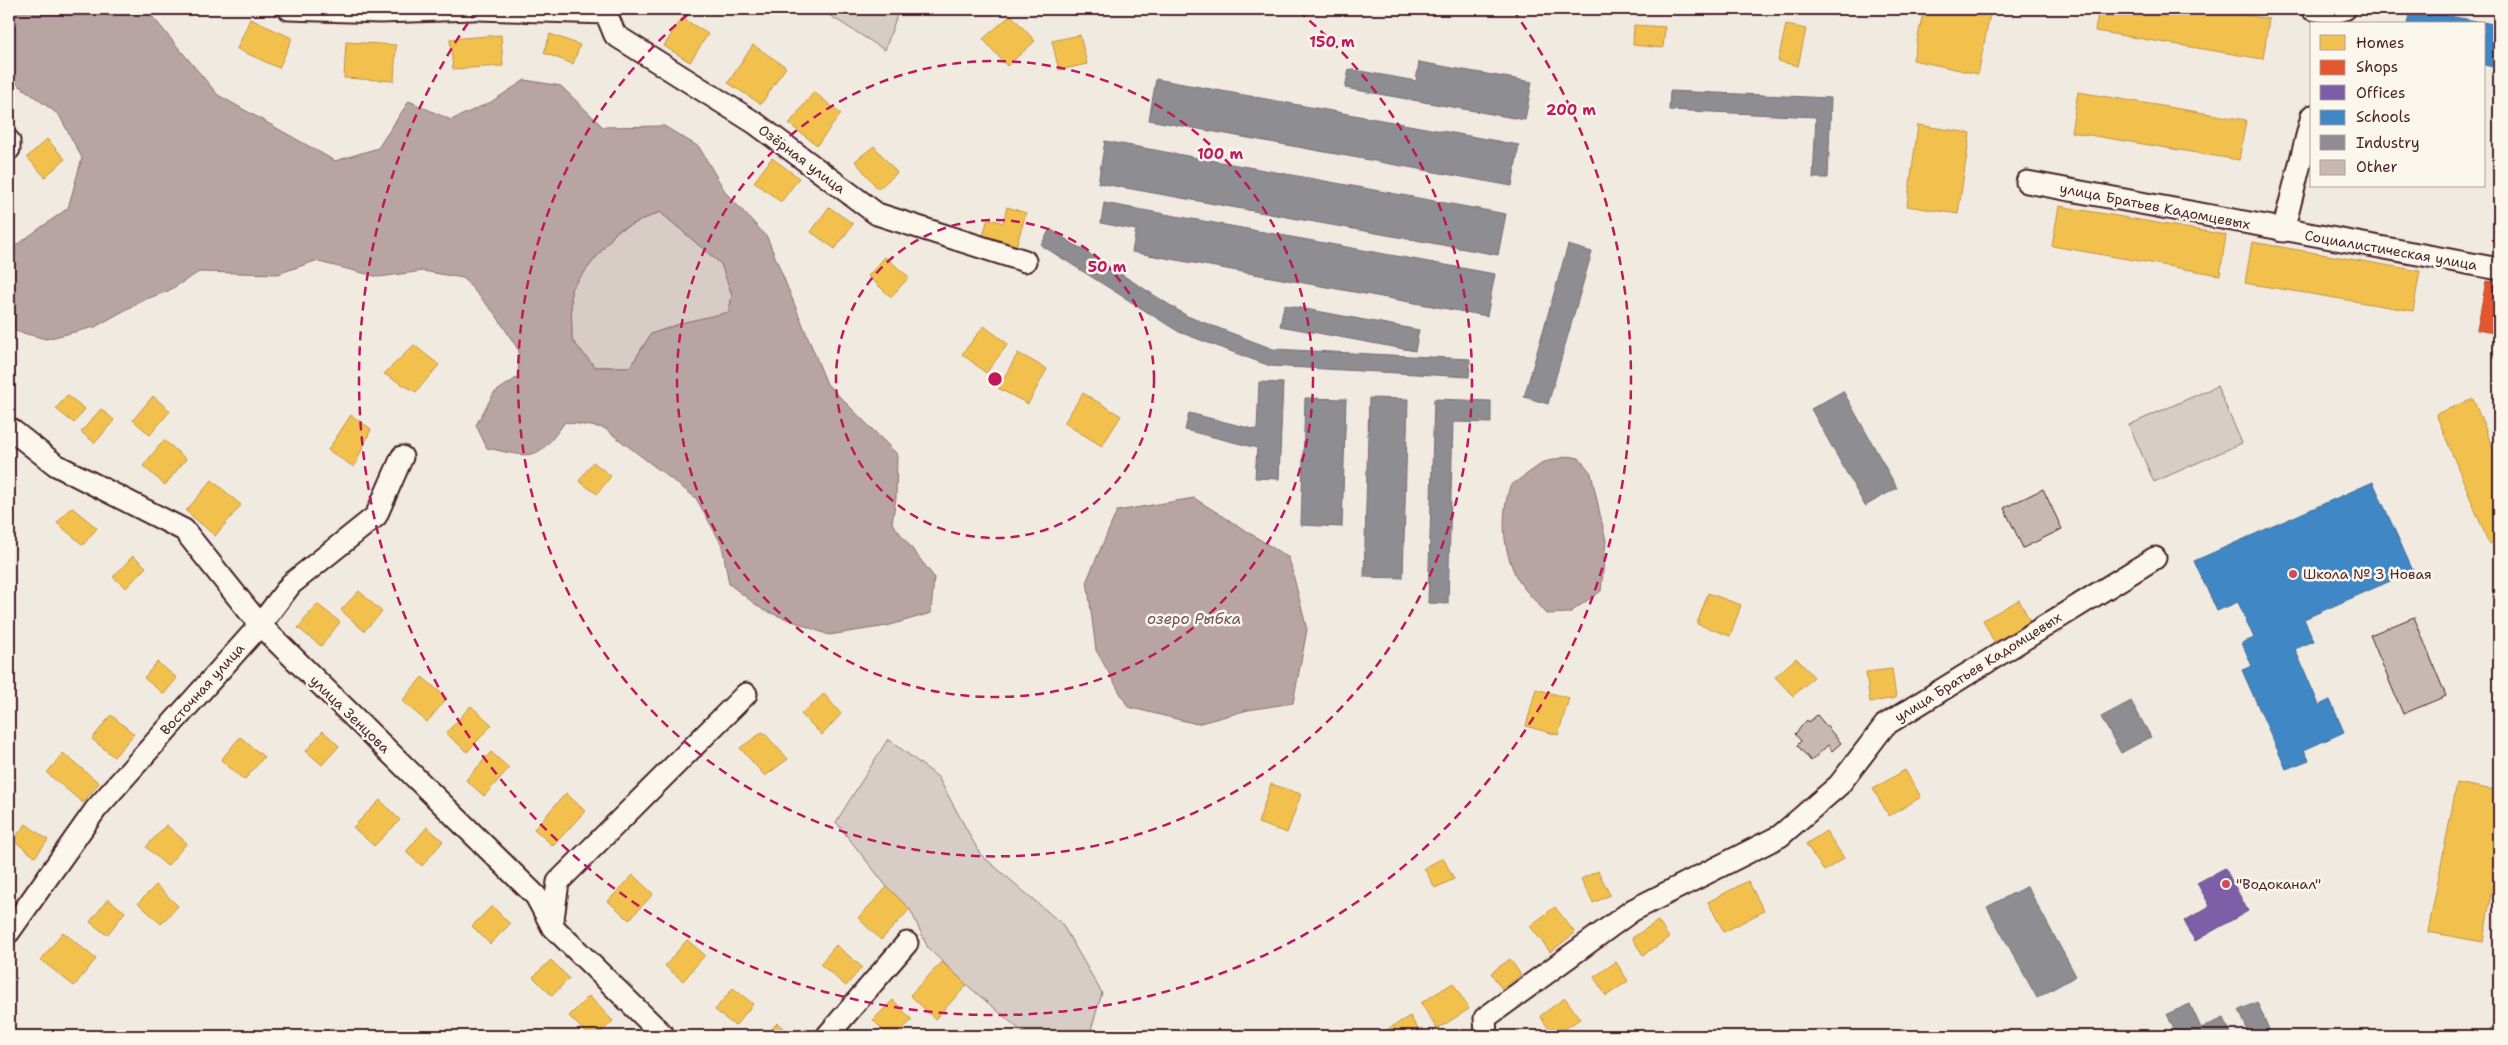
<svg xmlns="http://www.w3.org/2000/svg" width="2508" height="1045" font-family="'Shantell Sans',sans-serif">
<rect width="100%" height="100%" fill="#f0eae0"/>
<filter id="ink" filterUnits="userSpaceOnUse"><feTurbulence type="fractalNoise" baseFrequency=".02" numOctaves="2"/><feDisplacementMap in="SourceGraphic" scale="10" xChannelSelector="R" yChannelSelector="G"/><feConvolveMatrix kernelMatrix="1 2 1 2 8 2 1 2 1" color-interpolation-filters="sRGB"/></filter>
<g filter="url(#ink)">
<g fill="#d8ccc6" stroke="#917678">
<path d="M824,9H899L885,50L829,15Z"/>
<path d="M660,212L721,264L732,295L729,313L685,322L651,334L630,367H595L572,340L571,289L617,231Z"/>
<path d="M2217,386L2242,443L2154,482L2129,425Z"/>
<path d="M888,739L938,777L980,854L1062,924L1102,993L1089,1036H1027L967,985L928,948L910,909L887,887L836,822Z"/>
</g>
<g fill="#b8a4a2" stroke="#8c6f72" fill-rule="evenodd">
<path d="M9,9H146L218,95L335,161L378,148L409,101L451,120L491,102L525,80L561,86L603,127L664,126L699,147L726,193L767,237L827,384L897,454L896,498L892,523L934,577L931,613L887,626L829,635L763,610L729,584L722,545L696,498L604,428L565,422C536,462 534,458 487,448L476,425L494,393L518,377L519,351L496,315L463,278L423,271L379,277L315,261L278,274L199,272L168,291L141,301L95,327L46,339L15,331L9,292L11,249L68,208L82,158L59,115L9,78ZM660,212L721,264L732,295L729,312L685,322L651,334L630,367H595L572,340L571,289L617,231Z"/>
<path d="M1569,456L1579,458L1591,473L1606,541L1601,591L1569,613L1547,614C1537,602 1521,588 1515,574C1502,545 1501,515 1510,486L1544,462Z"/>
<path d="M1194,498L1289,558L1307,630L1293,703L1248,710L1197,724L1128,707L1096,650L1087,580L1117,511Z"/>
</g>
<g fill="#f2c14e" stroke="#c09044">
<path d="M1924,9H1991L1978,74L1913,60Z"/>
<path d="M2099,9H2208L2269,19L2263,59L2095,31Z"/>
<path d="M1011,15L1035,41L1007,66L983,39Z"/>
<path d="M682,18L708,34L690,62L664,46Z"/>
<path d="M250,19L292,38L279,68L237,49Z"/>
<path d="M1634,25L1665,27L1663,48L1633,45Z"/>
<path d="M1786,25L1806,29L1798,66L1778,61Z"/>
<path d="M550,34L580,45L573,64L544,53Z"/>
<path d="M501,35L503,66L453,69L450,39Z"/>
<path d="M1080,35L1087,64L1059,70L1052,41Z"/>
<path d="M346,42L396,45L394,81L344,78Z"/>
<path d="M753,45L786,67L761,104L728,83Z"/>
<path d="M814,92L841,114L817,145L789,124Z"/>
<path d="M2078,92L2246,120L2239,160L2071,132Z"/>
<path d="M1918,125L1970,133L1958,214L1907,206Z"/>
<path d="M47,139L65,159L45,177L27,157Z"/>
<path d="M874,146L897,173L878,189L855,161Z"/>
<path d="M772,158L799,178L781,202L754,182Z"/>
<path d="M2059,206L2226,235L2220,275L2052,246Z"/>
<path d="M829,207L853,224L835,249L811,232Z"/>
<path d="M1007,207L1026,213L1015,250L982,240L988,218L1003,223Z"/>
<path d="M2252,242L2420,271L2413,311L2245,283Z"/>
<path d="M885,257L909,277L891,297L868,276Z"/>
<path d="M984,326L1008,344L986,373L962,354Z"/>
<path d="M414,345L439,365L416,392L384,374Z"/>
<path d="M1018,353L1047,369L1028,404L998,388Z"/>
<path d="M1083,393L1121,416L1102,446L1064,423Z"/>
<path d="M67,395L85,409L74,423L56,409Z"/>
<path d="M153,396L170,411L150,435L133,420Z"/>
<path d="M2473,399L2499,463V540L2489,544L2436,414Z"/>
<path d="M101,409L114,420L95,443L81,432Z"/>
<path d="M351,415L371,429L354,467L328,450Z"/>
<path d="M164,440L186,459L165,485L143,466Z"/>
<path d="M593,462L611,476L597,494L579,481Z"/>
<path d="M212,480L241,505L215,536L186,511Z"/>
<path d="M71,507L97,528L83,545L57,523Z"/>
<path d="M133,556L146,567L126,588L113,577Z"/>
<path d="M359,591L382,612L364,631L341,610Z"/>
<path d="M1708,593L1741,605L1730,636L1697,624Z"/>
<path d="M2019,600L2031,623L1994,642L1983,620Z"/>
<path d="M317,604L340,622L321,646L298,628Z"/>
<path d="M1796,658L1814,677L1793,696L1775,677Z"/>
<path d="M157,662L177,678L164,694L144,678Z"/>
<path d="M1892,669L1896,698L1870,702L1866,672Z"/>
<path d="M422,677L447,698L427,722L402,701Z"/>
<path d="M1536,689L1569,698L1558,735L1526,726Z"/>
<path d="M824,694L841,714L822,735L801,714Z"/>
<path d="M471,706L492,725L467,752L446,733Z"/>
<path d="M111,715L134,734L114,757L92,739Z"/>
<path d="M323,731L339,746L322,765L306,751Z"/>
<path d="M763,732L788,759L765,776L740,748Z"/>
<path d="M240,737L264,757L244,780L221,760Z"/>
<path d="M491,752L509,768L484,796L466,780Z"/>
<path d="M63,753L99,783L83,803L47,773Z"/>
<path d="M1905,770L1921,797L1889,816L1873,789Z"/>
<path d="M2457,783L2499,791V846L2483,942L2428,932Z"/>
<path d="M1271,784L1301,794L1287,833L1258,823Z"/>
<path d="M566,793L585,811L553,846L534,829Z"/>
<path d="M380,800L400,820L374,846L353,827Z"/>
<path d="M26,824L48,840L35,857L13,840Z"/>
<path d="M166,825L187,843L167,866L146,847Z"/>
<path d="M427,827L443,841L422,866L406,852Z"/>
<path d="M1826,831L1844,858L1824,871L1806,844Z"/>
<path d="M1443,858L1454,879L1435,888L1424,868Z"/>
<path d="M1598,871L1610,895L1593,903L1581,879Z"/>
<path d="M633,875L653,894L629,920L608,901Z"/>
<path d="M1748,881L1764,911L1724,932L1708,902Z"/>
<path d="M156,885L178,906L161,924L138,903Z"/>
<path d="M887,887L910,909L881,940L858,918Z"/>
<path d="M108,899L125,912L107,935L90,922Z"/>
<path d="M492,906L510,924L490,944L472,926Z"/>
<path d="M1555,907L1575,933L1550,952L1530,926Z"/>
<path d="M1658,921L1669,938L1643,955L1632,938Z"/>
<path d="M63,932L96,959L74,986L41,960Z"/>
<path d="M687,940L705,955L683,981L665,966Z"/>
<path d="M836,945L862,967L846,986L820,964Z"/>
<path d="M1510,959L1521,975L1502,989L1491,973Z"/>
<path d="M551,960L569,978L552,996L533,977Z"/>
<path d="M942,962L967,985L935,1019L910,995Z"/>
<path d="M1616,962L1628,981L1606,996L1594,977Z"/>
<path d="M1453,983L1469,1009L1437,1029L1421,1003Z"/>
<path d="M733,988L753,1004L735,1026L715,1010Z"/>
<path d="M589,996L613,1021L597,1036H589L569,1016Z"/>
<path d="M1565,998L1580,1019L1554,1036L1540,1016Z"/>
<path d="M893,1000L912,1020L895,1036H889L873,1020Z"/>
<path d="M1410,1016L1422,1036H1388L1385,1031Z"/>
<path d="M777,1023L793,1036H766Z"/>
</g>
<path fill="#e4572e" stroke="#b6462d" d="M2486,281L2499,283V334L2477,330Z"/>
<path fill="#7b5ea7" stroke="#6c4b82" d="M2225,868L2248,911L2195,941L2184,921L2210,906L2197,883Z"/>
<g fill="#3f88c5" stroke="#426897">
<path d="M2410,9L2499,25V68L2484,65V24H2407Z"/>
<path d="M2373,482L2413,571L2304,619L2314,641L2295,649L2319,705L2330,700L2344,732L2304,750L2309,760L2286,769L2242,670L2252,666L2242,643L2254,638L2238,602L2217,611L2194,561Z"/>
</g>
<g fill="#8d8d92" stroke="#796c73">
<path d="M1419,62L1532,82L1525,120L1345,88L1349,69L1416,81Z"/>
<path d="M1156,79L1519,145L1512,186L1149,120Z"/>
<path d="M1670,91L1831,98L1828,178H1813L1816,117L1669,110Z"/>
<path d="M1105,141L1506,214L1498,255L1098,183Z"/>
<path d="M1104,203L1495,274L1487,316L1132,252L1136,230L1101,223Z"/>
<path d="M1050,229L1187,316L1273,349L1470,359L1469,377L1270,366L1179,332L1041,245Z"/>
<path d="M1568,245L1592,252L1548,404L1524,397Z"/>
<path d="M1284,305L1419,330L1415,351L1280,326Z"/>
<path d="M1259,382L1283,383L1279,479L1255,478L1257,448L1185,430L1189,413L1257,430Z"/>
<path d="M1843,391L1897,488L1865,506L1811,409Z"/>
<path d="M1305,398L1346,399L1342,527L1301,525Z"/>
<path d="M1369,398L1408,399L1403,578L1364,577Z"/>
<path d="M1434,399L1491,401V423L1453,422L1448,604L1428,603Z"/>
<path d="M2131,701L2151,737L2121,753L2101,717Z"/>
<path d="M2027,886L2076,976L2037,998L1987,907Z"/>
<path d="M2257,1002L2272,1036H2250L2239,1010Z"/>
<path d="M2190,1004L2201,1028L2224,1018L2232,1036H2177L2167,1014Z"/>
</g>
<g fill="#c8b8b3" stroke="#4a1f2b">
<path d="M2043,489L2062,529L2023,548L2004,508Z"/>
<path d="M2414,617L2446,696L2403,714L2370,635Z"/>
<path d="M1817,715L1841,743L1832,751L1828,745L1811,761L1797,745L1801,741L1795,734L1807,720L1809,722Z"/>
</g>
<g fill="none" stroke-linecap="round" stroke-linejoin="round">
<g stroke="#4a1f2b" stroke-width="25">
<g id="minor">
<path d="M289,9L380,12L473,9"/>
<path d="M479,9L606,13"/>
<path d="M607,9L606,13L615,35L755,123L877,214L1025,261"/>
<path d="M2312,9L2332,13L2345,9"/>
<path d="M9,141V149"/>
<path d="M2027,182L2499,269"/>
<path d="M2283,231L2312,116"/>
<path d="M9,428L56,465L184,530L260,625L536,896L552,926L664,1036"/>
<path d="M552,926L558,882L746,694"/>
<path d="M9,932L96,809L260,625L291,584L376,516L402,457"/>
<path d="M827,1036L907,943"/>
<path d="M1486,1036L1485,1018L1633,910L1780,836L1839,785L1885,725L2155,558"/>
</g>
</g>
<use href="#minor" stroke="#fbf7ec" stroke-width="21"/>
</g>
</g>
<g fill="none" stroke="#c2185b" stroke-width="2.5" stroke-dasharray="9 6">
<circle cx="995" cy="379" r="159"/>
<circle cx="995" cy="379" r="318"/>
<path d="M1298 11A477 477 0 1 1 692 11"/>
<path d="M1513 10A636 636 0 1 1 477 10"/>
</g>
<g fill="#d1495b" stroke="#fbf7ec" stroke-width="2">
<circle cx="2293" cy="574" r="5"/>
<circle cx="2226" cy="884" r="5"/>
</g>
<g text-anchor="middle" stroke-width="5" stroke-linejoin="round" paint-order="stroke">
<g font-size="14" fill="#4a1f2b" stroke="#fbf7ec">
<text transform="translate(802 159) rotate(37)" y="5">Озёрная улица</text>
<text transform="translate(2155 206) rotate(11)" y="5">улица Братьев Кадомцевых</text>
<text transform="translate(2391 250) rotate(10)" y="5">Социалистическая улица</text>
<text transform="translate(1978 667) rotate(-32)" y="5">улица Братьев Кадомцевых</text>
<text transform="translate(202 689) rotate(-48)" y="5">Восточная улица</text>
<text transform="translate(350 714) rotate(44)" y="5">улица Зенцова</text>
</g>
<g font-size="14" fill="#4a1f2b" stroke="#fbf7ec" text-anchor="start">
<text x="2303" y="579">Школа № 3 Новая</text>
<text x="2236" y="889">"Водоканал"</text>
</g>
<g font-size="15" font-style="italic" fill="#704e55" stroke="#fbf7ec">
<text x="1194" y="624">озеро Рыбка</text>
</g>
</g>
<circle cx="995" cy="379" r="8" fill="#c2185b" stroke="#fbf7ec" stroke-width="2.5"/>
<g font-size="15" text-anchor="middle" font-weight="bold" fill="#c2185b" stroke="#fbf7ec" stroke-width="5" stroke-linejoin="round" paint-order="stroke">
<text x="1332" y="47">150 m</text>
<text x="1571" y="115">200 m</text>
<text x="1220" y="159">100 m</text>
<text x="1107" y="272">50 m</text>
</g>
<rect width="2508" height="1045" fill="none" stroke="#fbf7ec" stroke-width="30"/>
<rect x="15" y="15" width="2478" height="1015" fill="none" stroke="#4a1f2b" stroke-width="2" filter="url(#ink)"/>
<rect x="2310" y="22" width="175" height="165" fill="#fbf7ec" stroke="#b4a19f"/>
<rect x="2320" y="35" width="25" height="15" fill="#f2c14e" stroke="#b4a19f"/>
<text x="2356" y="48" font-size="15" fill="#4a1f2b">Homes</text>
<rect x="2320" y="60" width="25" height="15" fill="#e4572e" stroke="#b4a19f"/>
<text x="2356" y="72" font-size="15" fill="#4a1f2b">Shops</text>
<rect x="2320" y="85" width="25" height="15" fill="#7b5ea7" stroke="#b4a19f"/>
<text x="2356" y="98" font-size="15" fill="#4a1f2b">Offices</text>
<rect x="2320" y="110" width="25" height="15" fill="#3f88c5" stroke="#b4a19f"/>
<text x="2356" y="122" font-size="15" fill="#4a1f2b">Schools</text>
<rect x="2320" y="135" width="25" height="15" fill="#8d8d92" stroke="#b4a19f"/>
<text x="2356" y="148" font-size="15" fill="#4a1f2b">Industry</text>
<rect x="2320" y="160" width="25" height="15" fill="#c8b8b3" stroke="#b4a19f"/>
<text x="2356" y="172" font-size="15" fill="#4a1f2b">Other</text>
</svg>
